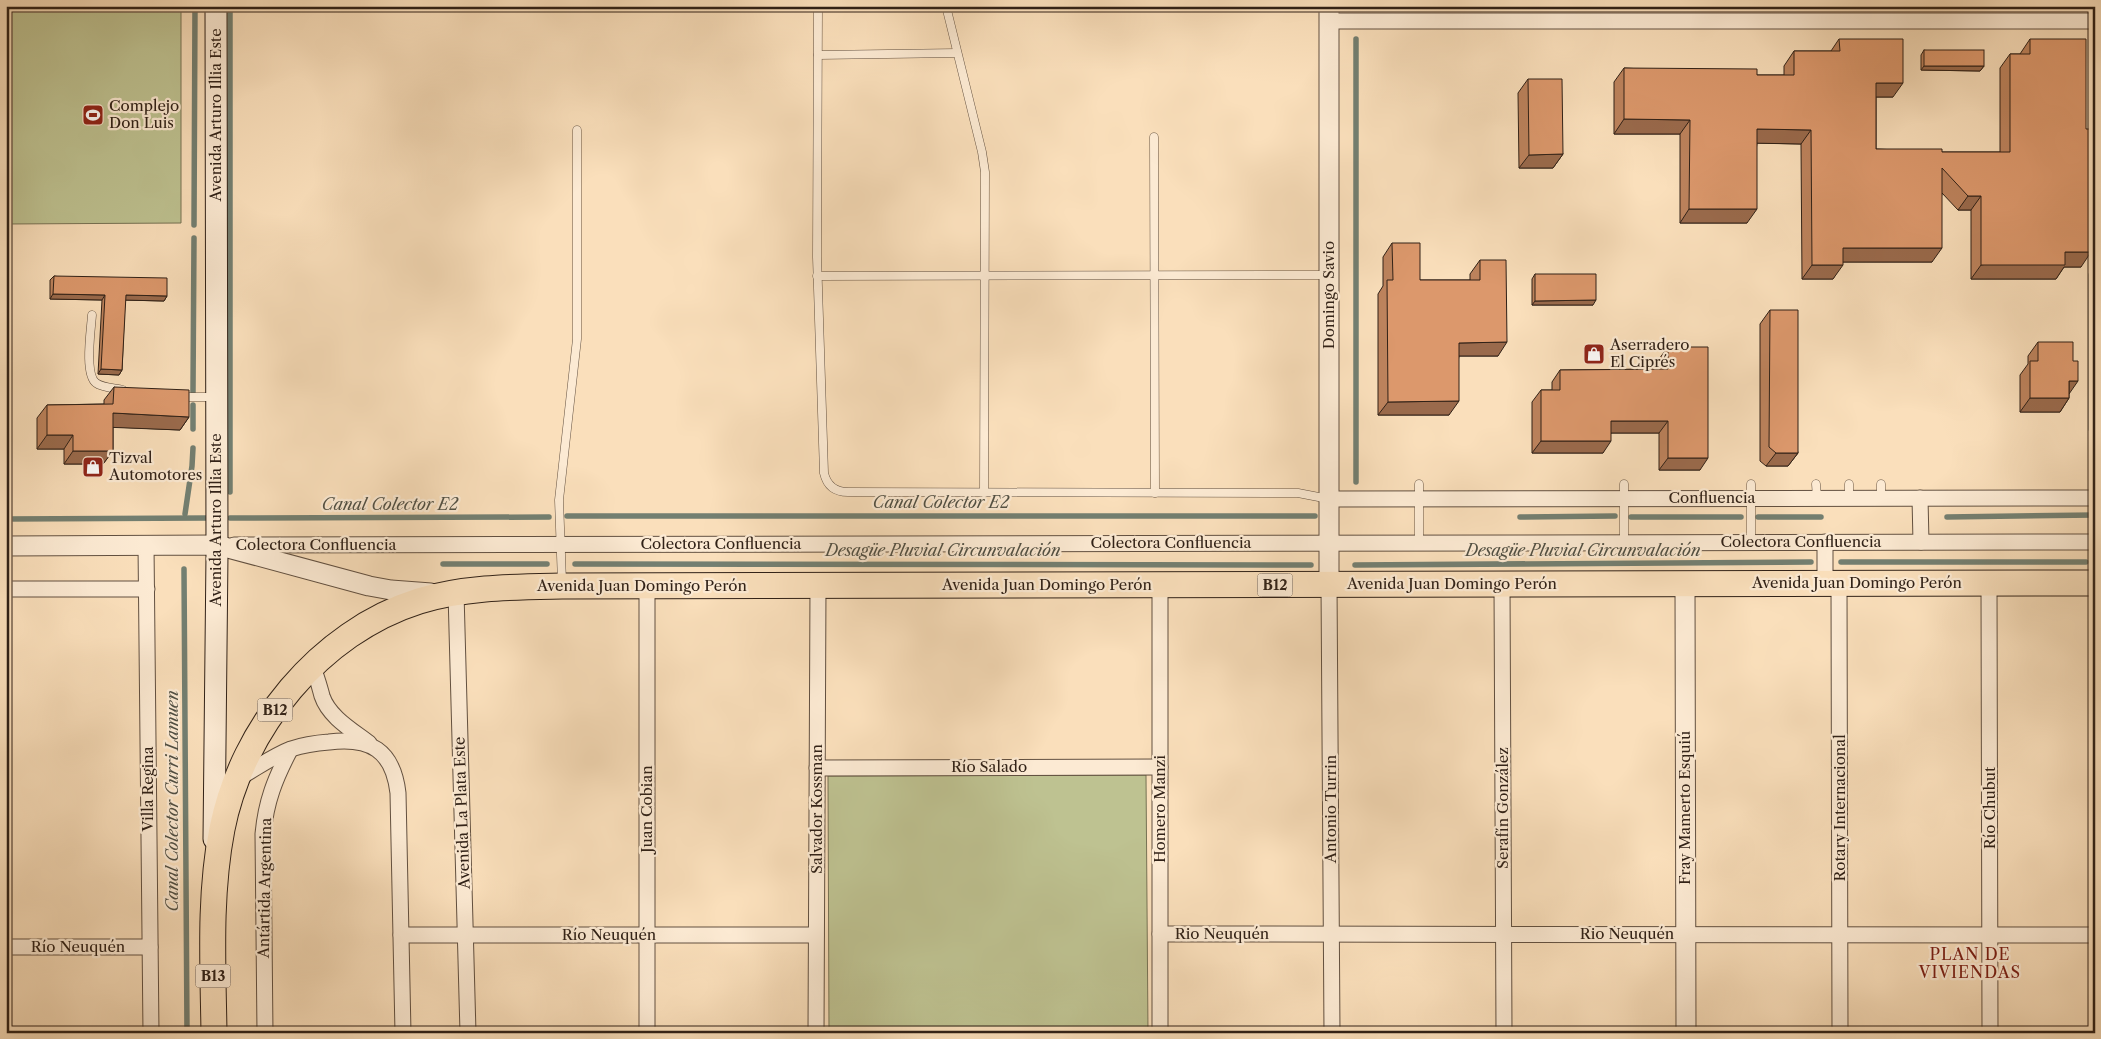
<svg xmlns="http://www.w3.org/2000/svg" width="2101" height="1039" font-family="'Libre Caslon Text',serif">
<rect width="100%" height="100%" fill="#fadfbb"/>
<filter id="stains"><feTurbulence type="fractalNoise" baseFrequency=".004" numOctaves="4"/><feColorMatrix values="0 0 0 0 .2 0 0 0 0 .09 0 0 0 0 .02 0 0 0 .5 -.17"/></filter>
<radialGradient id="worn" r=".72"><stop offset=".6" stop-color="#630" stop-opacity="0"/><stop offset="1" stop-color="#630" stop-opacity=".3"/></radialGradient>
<g fill="#bec291" stroke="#777254">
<path d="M6,6H181V223L6,224Z"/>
<path d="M1146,775L1148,1033H829L828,776Z"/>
</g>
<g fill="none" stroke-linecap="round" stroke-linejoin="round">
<g stroke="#737f71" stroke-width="5.5">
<path d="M1356,39V482"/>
<path d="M194,225L195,6"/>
<path d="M2091,275V429"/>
<path d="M193,392L194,238"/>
<path d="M193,429V405"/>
<path d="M230,492V6"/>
<path d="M185,514L192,466L193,448"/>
<path d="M567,516H1315"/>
<path d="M1520,517L1615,516"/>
<path d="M1631,517H1741"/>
<path d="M1758,517H1821"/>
<path d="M1947,517L2095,515"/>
<path d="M230,518L549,517"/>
<path d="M6,519L207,518"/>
<path d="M1841,562H2086"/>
<path d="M443,564H547"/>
<path d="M575,564L1311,565"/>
<path d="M1355,565L1811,562"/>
<path d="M184,569L187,1033"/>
</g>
<g stroke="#625040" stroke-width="9">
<g id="service">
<path d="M818,6L817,257L824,473C827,486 835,492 848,492L1298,493L1329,499"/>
<path d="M946,6L982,152L985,172L984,493"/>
<path d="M818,55L957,53"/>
<path d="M1154,137L1155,493"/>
<path d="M817,276L1328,275"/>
<path d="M92,315C91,330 84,374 96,383C103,388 115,388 123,390"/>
<path d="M181,397H215"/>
<path d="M1419,484V543"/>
<path d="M1624,484V542"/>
<path d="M1751,484V542"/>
<path d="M1816,484L1817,498"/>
<path d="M1849,484V498"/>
<path d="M1881,484V498"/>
<path d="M562,582L559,500L577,339V130"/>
</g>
</g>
<g stroke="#625040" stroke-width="17">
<g id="minor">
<path d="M1329,21H2095"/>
<path d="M1920,498L1921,542"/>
<path d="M1329,499L2095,498"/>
<path d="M1825,542V583"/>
<path d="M146,545L151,1033"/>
<path d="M234,545L2095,542"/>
<path d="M1839,583L1840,1033"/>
<path d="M1989,583L1990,1033"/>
<path d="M1329,584L1332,1033"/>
<path d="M1502,584L1504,1033"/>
<path d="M647,586V1033"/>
<path d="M6,589H147"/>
<path d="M456,593L468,1033"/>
<path d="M312,666C317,676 319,685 322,696C329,717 352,730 369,743"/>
<path d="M817,768L1160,767"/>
<path d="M237,779C255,769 273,756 291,749C303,745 316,743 329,742C370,737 393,750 398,793L403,1033"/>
<path d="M1160,934L2095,935"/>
<path d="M401,935H816"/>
<path d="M6,947H150"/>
<path d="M265,1033L263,834C266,801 275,779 290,750"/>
<path d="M816,1033L818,586"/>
<path d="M1160,1033V585"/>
</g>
</g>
<g stroke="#625040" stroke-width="21">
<g id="tertiary">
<path d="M1329,6V584"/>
<path d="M6,546L217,545L369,586L391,590L431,593"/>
<path d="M1685,584L1686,1033"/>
</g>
</g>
<g stroke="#302117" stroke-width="23">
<path id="secondary" d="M214,839L217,554L216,6"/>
</g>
<g stroke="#302117" stroke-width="27">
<path id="primary" d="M214,1033C213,965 209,896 222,829C242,728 320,632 419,601C465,587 515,587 562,586L2095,583"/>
</g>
<use href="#service" stroke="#fcead3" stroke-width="8"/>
<use href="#minor" stroke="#fcead3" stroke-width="15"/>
<use href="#tertiary" stroke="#fcead3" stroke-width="19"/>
<use href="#secondary" stroke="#fcead3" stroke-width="21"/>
<use href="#primary" stroke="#fadfbb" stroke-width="25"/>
</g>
<g fill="#bd835d" stroke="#302117">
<path d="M1839,39L1893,97H1876V149L1942,152H2000V68L2010,54H2020L2030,39L2086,129L2091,189L2081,267H2064L2056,279H1971V210H1958L1942,193L1932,262H1843L1833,279H1802L1801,144L1757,143L1747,223H1680V134H1614V82L1624,68L1757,75H1784V66L1794,51H1831Z"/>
<path d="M1924,50L1984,66L1980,71L1921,70V55Z"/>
<path d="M1528,79L1563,154L1553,168H1519L1518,93Z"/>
<path d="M1392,243L1420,280H1470V274L1480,260L1498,356H1459L1449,415H1378V294L1383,286V257Z"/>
<path d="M1535,274L1593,305H1532V279Z"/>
<path d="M54,276L167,296L164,301L125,300L122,370L119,375L98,374L102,300L50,299V280Z"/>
<path d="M1770,310L1798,453L1788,466H1766L1760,461V324Z"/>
<path d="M2038,342L2069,393V398L2060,412H2020V375L2028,364V356Z"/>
<path d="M1668,347L1700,470H1659V433H1611L1603,453H1532V402L1541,390H1552V382L1560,370L1659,369V359Z"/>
<path d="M114,387L189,417L180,430L113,427V451L103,464H64V449H37V418L47,405L104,404V400Z"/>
</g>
<g fill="#9a6a4c" stroke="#302117">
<path d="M1924,66H1984L1980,71L1921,70Z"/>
<path d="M1876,83H1903L1893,97H1866Z"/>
<path d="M1624,119L1690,120L1680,134H1614Z"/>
<path d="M1757,129L1811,130L1801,144L1747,143Z"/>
<path d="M1563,154L1553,168H1519L1529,155Z"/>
<path d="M2091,183H2095V184L2086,197Z"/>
<path d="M1968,196H1981L1971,210H1958Z"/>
<path d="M1689,209H1757L1747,223H1680Z"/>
<path d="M1843,248H1942L1932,262H1833Z"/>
<path d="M2065,252H2091L2081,267H2064L2056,279H1971L1981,265Z"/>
<path d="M1812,265H1843L1833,279H1802Z"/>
<path d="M53,294L105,295L102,300L50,299Z"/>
<path d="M126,295L167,296L164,301L122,300Z"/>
<path d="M1596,300L1593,305H1532L1535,301Z"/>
<path d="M1507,342L1498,356H1449L1459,343Z"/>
<path d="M101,369L122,370L119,375L98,374Z"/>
<path d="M2069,381H2078L2069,394Z"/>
<path d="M2030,398H2069L2060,412H2020Z"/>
<path d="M1459,401L1449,415H1378L1388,402Z"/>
<path d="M113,413L189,417L180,430L103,427Z"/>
<path d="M1611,421H1668L1659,433H1602Z"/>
<path d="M47,435H73L64,449H37Z"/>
<path d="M1541,441H1611L1603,453H1532Z"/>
<path d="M73,451H113L103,464H64Z"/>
<path d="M1776,453H1798L1788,466H1766Z"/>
<path d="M1668,458H1708L1700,470H1659Z"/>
</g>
<g fill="#dc986c" stroke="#302117">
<path d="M1839,39H1903V83H1876V149H1942V152H2010V54H2030V39H2086V129H2095V183H2091V252H2065V265H1981V196H1968L1942,168V248H1843V265H1812L1811,130L1757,129V209H1689L1690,120L1624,119V68L1757,69V75H1794V51H1840Z"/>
<rect x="1924" y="50" width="60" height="16"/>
<path d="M1528,79H1562L1563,154L1529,155Z"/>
<path d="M1392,243H1420V280H1480V260H1506L1507,342L1459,343V401L1388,402L1387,280H1393Z"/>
<path d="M1535,274H1596V300L1535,301Z"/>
<path d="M54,276L167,278V296L126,295L122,370L101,369L105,295L53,294Z"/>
<path d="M1770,310H1798V453H1776L1769,447Z"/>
<path d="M2038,342H2073V361H2078V381H2069V398H2030V361H2038Z"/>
<path d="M1668,347H1708V458H1668V421H1611V441H1541V390H1560V370L1668,369Z"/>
<path d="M114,387L189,390V417L113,413V451H73V435H47V405L113,404Z"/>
</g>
<defs>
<g id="stadium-square" transform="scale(1.125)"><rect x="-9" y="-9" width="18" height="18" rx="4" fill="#8f2418" stroke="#fcead3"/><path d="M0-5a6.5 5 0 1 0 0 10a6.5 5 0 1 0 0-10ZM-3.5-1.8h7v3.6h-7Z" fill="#fff"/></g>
<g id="shop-square" transform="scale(1.125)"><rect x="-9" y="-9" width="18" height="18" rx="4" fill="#8f2418" stroke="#fcead3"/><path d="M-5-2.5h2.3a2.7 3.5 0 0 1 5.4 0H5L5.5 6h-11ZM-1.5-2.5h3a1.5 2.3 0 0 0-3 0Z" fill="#fff"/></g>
</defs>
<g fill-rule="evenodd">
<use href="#stadium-square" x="93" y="115"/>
<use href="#shop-square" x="1594" y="354"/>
<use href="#shop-square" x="93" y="467"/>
</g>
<g text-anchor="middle" stroke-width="4.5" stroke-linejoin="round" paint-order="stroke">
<g fill="#fcead3" stroke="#6d5d4f" stroke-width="1">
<rect x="1257.5" y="573.5" width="35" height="23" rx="4"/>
<rect x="257.5" y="698.5" width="35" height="23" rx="4"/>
<rect x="195.5" y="964.5" width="35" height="23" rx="4"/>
</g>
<g font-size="14" font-weight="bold" fill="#302117">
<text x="1275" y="590">B12</text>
<text x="275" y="715">B12</text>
<text x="213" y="981">B13</text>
</g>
<g font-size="15" fill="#302117" stroke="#fcead3" text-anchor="start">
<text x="109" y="111">Complejo<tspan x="109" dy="17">Don Luis</tspan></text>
<text x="1610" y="350">Aserradero<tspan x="1610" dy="17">El Ciprés</tspan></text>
<text x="109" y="463">Tizval<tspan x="109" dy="17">Automotores</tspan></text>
</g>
<g font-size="15" fill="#302117" stroke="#fcead3">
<text transform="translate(216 115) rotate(-90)" y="5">Avenida Arturo Illia Este</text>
<text transform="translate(1329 295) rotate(-90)" y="5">Domingo Savio</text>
<text x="1712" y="503">Confluencia</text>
<text transform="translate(216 520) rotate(-90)" y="5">Avenida Arturo Illia Este</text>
<text x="1801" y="547">Colectora Confluencia</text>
<text x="1171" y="548">Colectora Confluencia</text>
<text x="721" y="549">Colectora Confluencia</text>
<text x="316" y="550">Colectora Confluencia</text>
<text x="1857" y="588">Avenida Juan Domingo Perón</text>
<text x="1452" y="589">Avenida Juan Domingo Perón</text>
<text x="1047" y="590">Avenida Juan Domingo Perón</text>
<text x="642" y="591">Avenida Juan Domingo Perón</text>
<text x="989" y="772">Río Salado</text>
<text transform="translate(148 789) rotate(-90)" y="5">Villa Regina</text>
<text transform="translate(1503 808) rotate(-90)" y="5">Serafín González</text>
<text transform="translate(1685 808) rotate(-90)" y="5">Fray Mamerto Esquiú</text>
<text transform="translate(1840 808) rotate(-90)" y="5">Rotary Internacional</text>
<text transform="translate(1990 808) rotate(-90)" y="5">Río Chubut</text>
<text transform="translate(647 809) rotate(-90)" y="5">Juan Cobian</text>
<text transform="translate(817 809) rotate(-90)" y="5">Salvador Kossman</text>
<text transform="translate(1160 809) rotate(-90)" y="5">Homero Manzi</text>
<text transform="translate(1331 809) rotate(-90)" y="5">Antonio Turrin</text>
<text transform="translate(462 813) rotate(-92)" y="5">Avenida La Plata Este</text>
<text transform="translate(265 888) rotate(-89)" y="5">Antártida Argentina</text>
<text x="1222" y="939">Rio Neuquén</text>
<text x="1627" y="939">Rio Neuquén</text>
<text x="609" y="940">Río Neuquén</text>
<text x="78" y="952">Río Neuquén</text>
</g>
<g font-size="16" font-style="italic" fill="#515044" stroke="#fcead3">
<text x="941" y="508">Canal Colector E2</text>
<text x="390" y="510">Canal Colector E2</text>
<text x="943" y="556">Desagüe Pluvial Circunvalación</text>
<text x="1583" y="556">Desagüe Pluvial Circunvalación</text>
<text transform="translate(172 801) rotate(-90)" y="6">Canal Colector Curri Lamuen</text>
</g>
<g font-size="16" letter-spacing="1" fill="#7a1f14" stroke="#fcead3">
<text x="1970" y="960">PLAN DE<tspan x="1970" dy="18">VIVIENDAS</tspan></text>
</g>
</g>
<rect width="2101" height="1039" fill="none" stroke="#fadfbb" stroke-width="25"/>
<rect x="8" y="8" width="2086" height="1024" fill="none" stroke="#302117" stroke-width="2.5"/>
<rect x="12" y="12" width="2076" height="1014" fill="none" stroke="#302117"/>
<rect width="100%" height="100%" filter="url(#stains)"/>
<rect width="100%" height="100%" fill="url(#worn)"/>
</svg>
